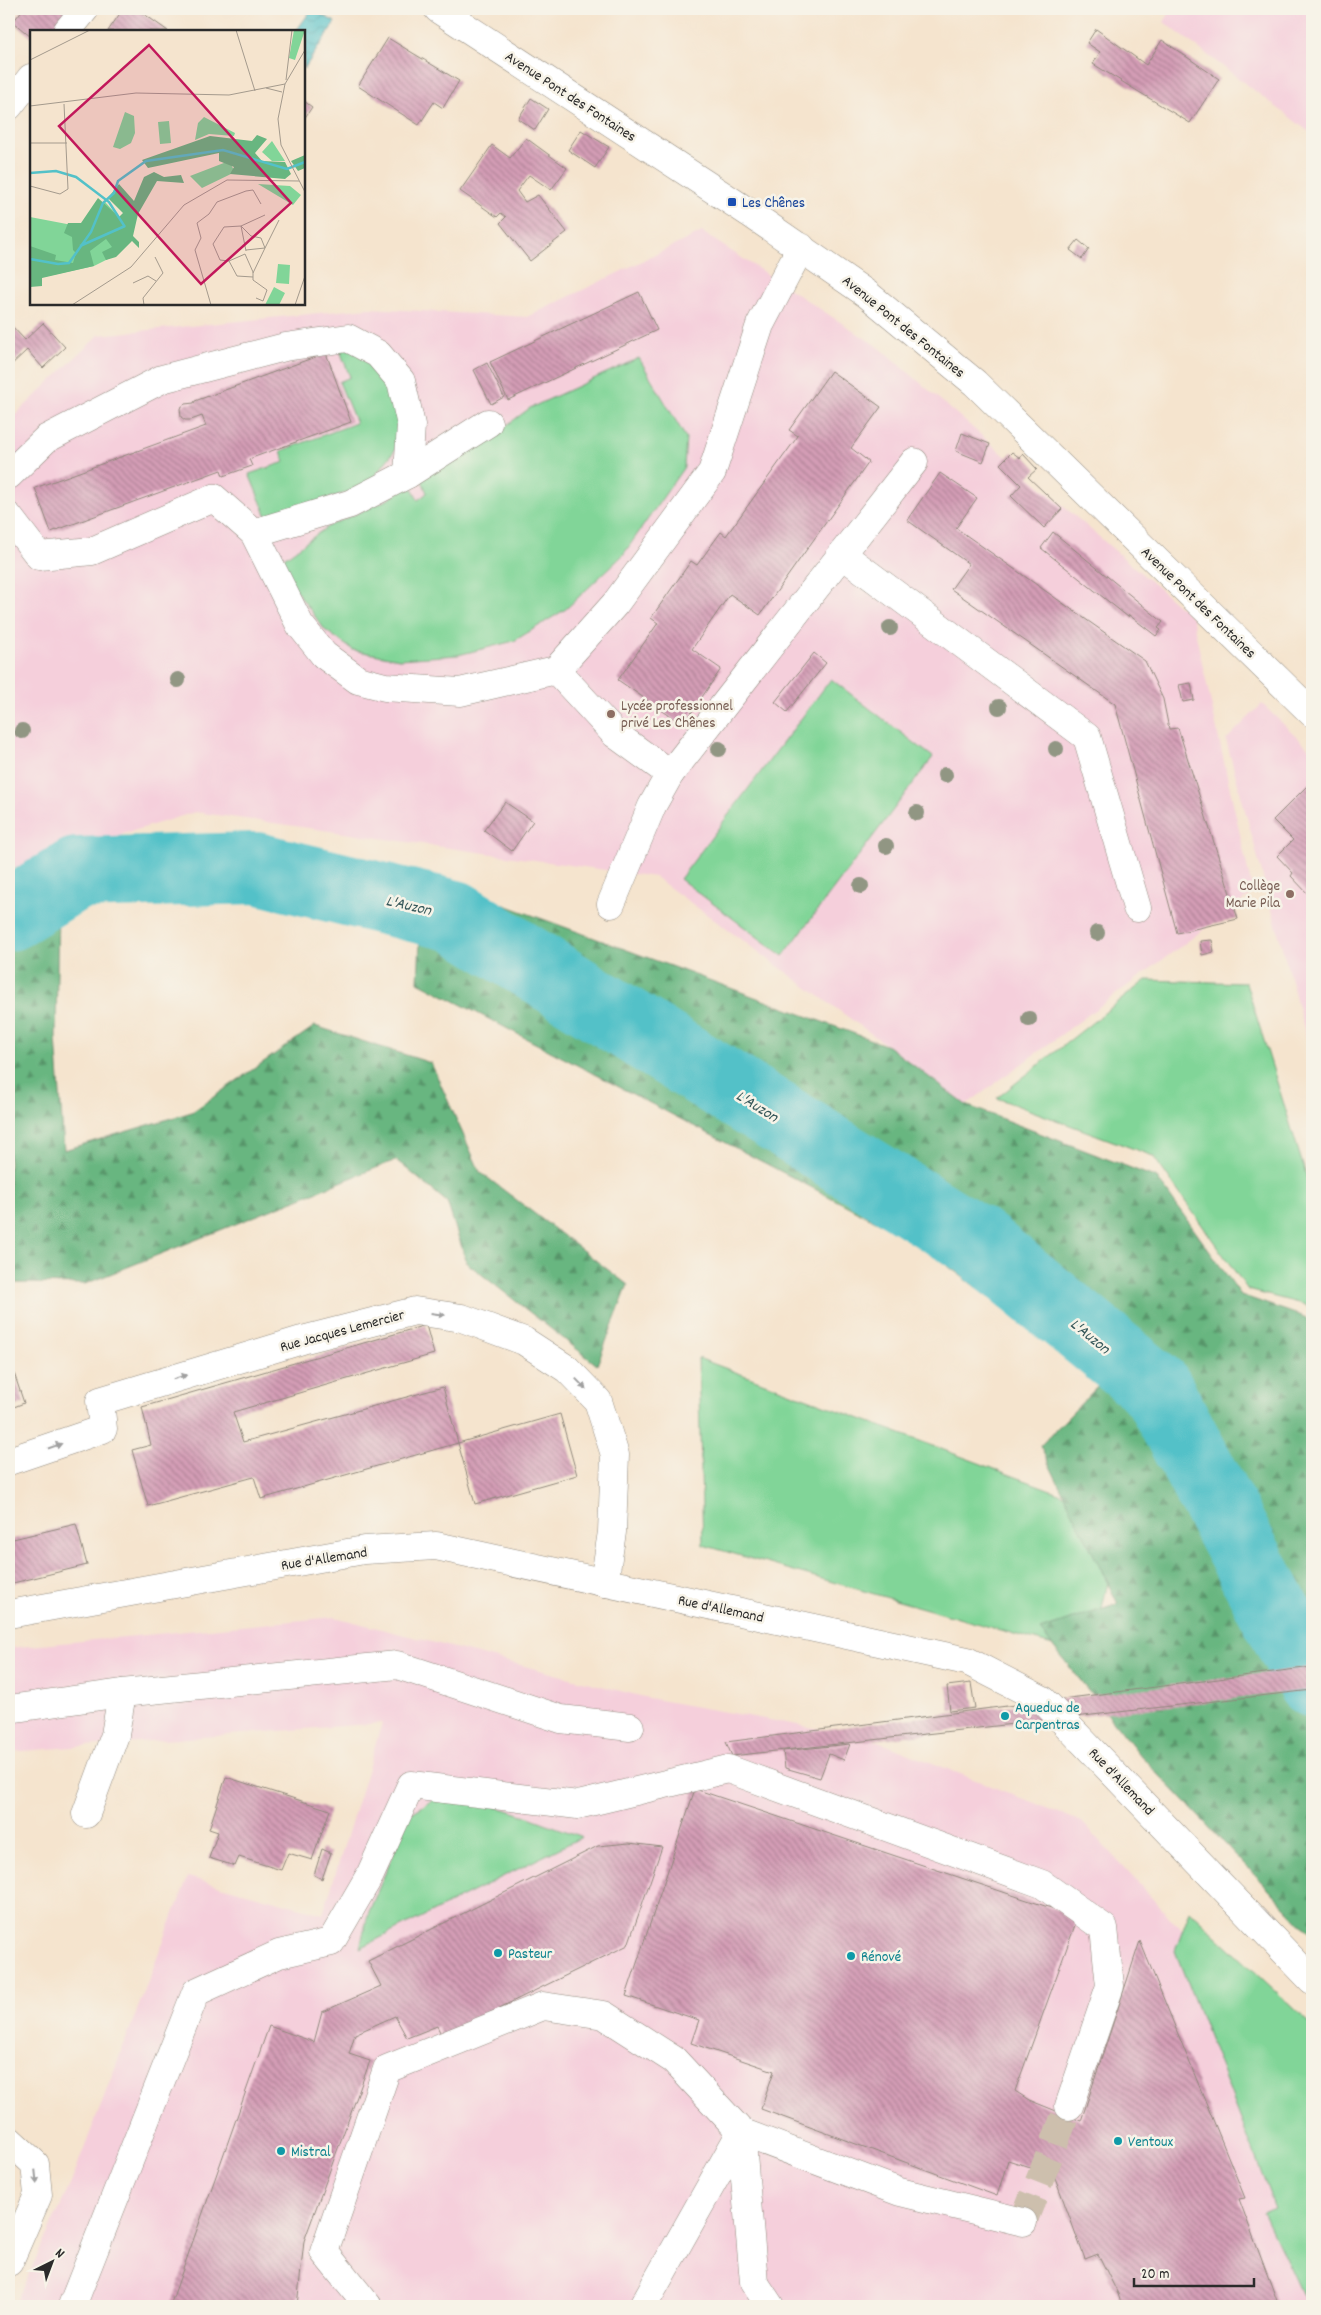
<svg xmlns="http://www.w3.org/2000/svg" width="1321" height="2315" font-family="Dekko,sans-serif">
<defs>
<pattern id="forest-firs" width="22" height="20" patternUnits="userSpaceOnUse" patternTransform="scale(1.25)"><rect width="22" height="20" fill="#68b680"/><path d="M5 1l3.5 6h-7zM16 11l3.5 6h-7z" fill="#569469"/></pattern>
<pattern id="water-waves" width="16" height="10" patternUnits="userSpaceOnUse" patternTransform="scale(1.25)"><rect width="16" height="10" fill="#53c1c8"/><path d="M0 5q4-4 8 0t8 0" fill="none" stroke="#459da3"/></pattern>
<pattern id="building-back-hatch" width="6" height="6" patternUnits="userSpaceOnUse" patternTransform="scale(1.25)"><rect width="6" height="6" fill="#d49db6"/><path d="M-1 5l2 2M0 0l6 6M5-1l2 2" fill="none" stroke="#ac8094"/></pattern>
</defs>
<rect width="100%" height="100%" fill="#f7f3e8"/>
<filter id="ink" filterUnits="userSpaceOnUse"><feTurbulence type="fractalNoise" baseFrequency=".02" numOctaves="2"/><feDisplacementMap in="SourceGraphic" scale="10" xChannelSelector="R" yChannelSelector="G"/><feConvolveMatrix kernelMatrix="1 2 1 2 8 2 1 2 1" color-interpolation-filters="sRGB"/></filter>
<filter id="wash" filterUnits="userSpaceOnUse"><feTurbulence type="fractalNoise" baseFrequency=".0096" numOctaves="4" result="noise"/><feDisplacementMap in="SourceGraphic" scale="20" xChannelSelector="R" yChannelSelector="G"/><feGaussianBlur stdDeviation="1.12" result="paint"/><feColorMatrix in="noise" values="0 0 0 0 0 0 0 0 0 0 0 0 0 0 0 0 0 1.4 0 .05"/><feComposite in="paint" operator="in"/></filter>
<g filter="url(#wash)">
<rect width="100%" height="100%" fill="#f5e4ce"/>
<g fill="#f5cfdb">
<path d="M1172,9H1312V134L1164,22Z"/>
<path d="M702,232L880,348L1192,617L1253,893L966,1105L888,1046L655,877L195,812L9,869V421L99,335L369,308L527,317Z"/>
<path d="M1262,704L1312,751V1049L1306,1036L1226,740Z"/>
<path d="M335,1617L648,1698L869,1738L1082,1822L1312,2072V2306H14L71,2183L188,1877L323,1914L382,1723L9,1752V1648Z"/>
</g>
<g fill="#81d598" stroke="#568062">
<path d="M339,348L355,350L387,383L400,419L395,450L371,481L359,489L267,517L249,474L285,462L281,451L356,423L339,382L350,377Z"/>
<path d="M639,358L686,438L684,467L623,555L566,609L514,641L458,655L399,659L353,650L325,630L291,584L280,561L327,527L389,499L410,484L418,500L427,493L421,478L499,431L530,408Z"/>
<path d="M831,679L933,757L783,956L680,879Z"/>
<path d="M1146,980L1246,983L1312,1194V1314L1306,1305L1248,1290L1153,1156L997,1098Z"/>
<path d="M698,1358L1123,1517L1091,1656L703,1545Z"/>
<path d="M439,1796L472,1799L526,1816L582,1837L360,1948L368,1914L410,1814Z"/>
<path d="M1190,1911L1312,2025V2306H1307L1263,2212L1275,2207L1175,1951Z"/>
</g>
<g fill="url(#forest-firs)" stroke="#4a7056">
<path d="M423,875L888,1046L966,1105L1157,1178L1241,1295L1307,1318L1312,1326V1935L1142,1757L1040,1630L1118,1604L1040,1446L1102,1382L916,1242L418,982Z"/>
<path d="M58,905L56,1038L64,1150L192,1112L315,1026L431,1063L480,1172L628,1285L597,1365L467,1263L447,1202L396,1160L85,1284L9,1283V927Z"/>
</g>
<path fill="url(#water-waves)" stroke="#3f767a" d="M312,9L335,22L304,69V31H296Z"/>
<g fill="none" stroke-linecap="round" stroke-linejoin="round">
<path stroke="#53c1c8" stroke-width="72" d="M9,915L77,873L256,868L455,916L977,1242L1157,1389L1312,1681"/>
</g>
<g id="blocks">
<g fill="url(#building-back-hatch)">
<path d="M23,9H68L56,31H31V37L13,22Z"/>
<path d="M123,9H137L168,31H108Z"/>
<path d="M1096,29L1146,65L1162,40L1219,79L1190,123L1093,64L1100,52L1087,43Z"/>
<path d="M388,38L459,81L443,108L434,102L419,125L358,86Z"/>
<path d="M531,98L548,109L535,130L518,119Z"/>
<path d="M304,101L312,107L304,119Z"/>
<path d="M581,130L609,147L595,168L568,150Z"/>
<path d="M526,138L567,168L551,190L529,175L517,191L525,202L538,195L567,232L530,261L500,223L506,217L501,213L497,217L460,191L492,145L510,158Z"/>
<path d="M1078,240L1089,249L1082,259L1070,250Z"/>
<path d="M639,292L657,330L508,400L490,362Z"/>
<path d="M9,323L25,340L43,323L65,347L43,368L27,350L9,367Z"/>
<path d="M326,353L351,422L249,459L252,466L223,476L221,470L51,532L35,488L206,426L202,416L191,420H185L181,417L180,408L185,404L194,403L195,401Z"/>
<path d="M487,363L504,397L491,404L474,370Z"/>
<path d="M831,371L881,407L851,448L869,462L760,615L730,594L692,649L721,669L683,725L618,680L658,623L651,618L691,561L697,565L721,532L726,536L798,436L789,430Z"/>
<path d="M962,433L990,444L983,462L956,451Z"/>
<path d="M1012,452L1020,458L1023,454L1037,469L1028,477L1062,509L1044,528L1011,496L1021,485L1000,464Z"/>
<path d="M940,473L977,498L956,528L1145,661L1163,699L1169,729L1178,728L1238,919L1177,933L1115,704L951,589L969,564L907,520Z"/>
<path d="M1053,532L1163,622L1158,628L1161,630L1156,636L1129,615L1128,617L1041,548Z"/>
<path d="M814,653L826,663L787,712L775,702Z"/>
<path d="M1191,683L1194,700L1183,702L1179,685Z"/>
<path d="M1309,784L1312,787V892L1309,895L1291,876L1293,873L1277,856L1293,840L1273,820Z"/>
<path d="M505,802L533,821L512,851L484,830Z"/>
<path d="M1212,940L1214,952L1202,955L1200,941Z"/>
<path d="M426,1325L434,1354L233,1412L243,1442L443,1387L458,1443L560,1414L577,1475L475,1504L458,1443L261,1499L254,1477L148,1506L132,1450L151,1445L142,1407Z"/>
<path d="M9,1358L24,1403L9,1409Z"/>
<path d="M76,1524L87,1565L9,1584V1540Z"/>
<path d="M1312,1667V1690L732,1756L726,1742Z"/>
<path d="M971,1683L975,1708L950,1711L947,1686Z"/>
<path d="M850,1744L844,1760L829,1754L820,1778L785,1768L783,1751Z"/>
<path d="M226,1777L330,1810L312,1860L288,1853L281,1870L239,1857L235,1866L209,1858L218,1832L209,1829Z"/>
<path d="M695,1789L1078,1917L1015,2091L1029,2100L1081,2121L1140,1941L1245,2198L1239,2199L1279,2306H1122L1118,2294L1098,2254L1085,2259L1054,2175L1008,2160L997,2196L761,2109L774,2071L691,2043L699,2020L626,1996Z"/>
<path d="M629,1843L662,1847L628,1945L442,2036L437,2026L407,2038L395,2016L355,2034L349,2054L370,2061L304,2241L297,2306H170L269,2026L314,2042L322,2012L381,1986L368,1961L598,1846Z"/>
<path d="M322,1849L331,1853L322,1879L314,1875Z"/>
</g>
</g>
</g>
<g filter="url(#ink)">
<use href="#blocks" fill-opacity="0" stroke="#90887c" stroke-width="1"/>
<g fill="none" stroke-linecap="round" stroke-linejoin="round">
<path stroke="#cdbfad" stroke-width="28" stroke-dasharray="28 14" stroke-linecap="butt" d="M1023,2222L1069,2106"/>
<g stroke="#90887c" stroke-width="29">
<g id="minor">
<path d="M67,31L85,9"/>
<path d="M9,106L31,78"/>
<path d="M408,474L488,423"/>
<path d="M9,475L46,439L162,379L285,347L348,338L378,354L401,381L411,425L408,474L350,504L254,533"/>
<path d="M9,517L39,556L92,551L214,498L254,533L300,625L324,655L358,680L385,687L460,692L556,670L615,604L712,472L760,325L801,247"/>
<path d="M843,555L1087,737L1137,908"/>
<path d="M556,670L615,734L670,774L914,462"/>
<path d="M611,904L652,806L670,774"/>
<path d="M9,1461L103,1429L100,1401L302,1340L415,1311L462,1318L524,1341L567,1369L598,1401L615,1455L612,1532L604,1583"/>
<path d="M9,1614L364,1550L436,1546L967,1661L1043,1700L1312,1980"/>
<path d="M9,1709L122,1693L397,1665L561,1719L630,1727"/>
<path d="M86,1814L115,1735L122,1693"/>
<path d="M741,2132L754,2282L770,2306"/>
<path d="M9,2140L35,2164L38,2195L9,2262"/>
<path d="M72,2306L196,1992L279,1954L331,1942L370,1875L411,1785L578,1805L728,1769L1042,1884L1104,1928L1110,1986L1069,2106"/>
<path d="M368,2306L324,2252L387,2069L543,2006L604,2015L674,2060L741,2132L900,2192L1023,2222"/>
<path d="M643,2306L741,2132"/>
</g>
</g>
<g stroke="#90887c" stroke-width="29">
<path id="major" d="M438,9L751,214L867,294L975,383L1312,713"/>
</g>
<use href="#minor" stroke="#fff" stroke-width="28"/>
<use href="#major" stroke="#fff" stroke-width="28"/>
</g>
<g fill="#919683">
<circle cx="890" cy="628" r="8"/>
<circle cx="178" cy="680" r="8"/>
<circle cx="999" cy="707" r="8"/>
<circle cx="22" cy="731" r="8"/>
<circle cx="719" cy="749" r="8"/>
<circle cx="1056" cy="749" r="8"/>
<circle cx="945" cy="775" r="8"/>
<circle cx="917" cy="813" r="8"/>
<circle cx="886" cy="846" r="8"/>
<circle cx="861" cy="886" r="8"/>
<circle cx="1097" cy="933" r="8"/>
<circle cx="1029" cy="1019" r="8"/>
</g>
<defs><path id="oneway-solid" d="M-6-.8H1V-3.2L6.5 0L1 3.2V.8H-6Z" transform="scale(1.25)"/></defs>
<g fill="#a0a0a0">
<use href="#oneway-solid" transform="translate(438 1314) rotate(8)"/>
<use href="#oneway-solid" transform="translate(180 1377) rotate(-17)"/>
<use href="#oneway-solid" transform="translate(581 1384) rotate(46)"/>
<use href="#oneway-solid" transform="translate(55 1446) rotate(-19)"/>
<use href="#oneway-solid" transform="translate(36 2177) rotate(84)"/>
</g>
</g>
<rect fill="#1a4fb4" stroke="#f7f3e8" stroke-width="2" x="727" y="197" width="10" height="10" rx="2.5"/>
<g fill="#8d6e63" stroke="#f7f3e8" stroke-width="2">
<circle cx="611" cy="714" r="5"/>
<circle cx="1290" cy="894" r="5"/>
</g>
<g fill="#0f9aa8" stroke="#f7f3e8" stroke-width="2">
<circle cx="1005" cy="1716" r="5"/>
<circle cx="498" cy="1953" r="5"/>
<circle cx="851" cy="1956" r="5"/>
<circle cx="1118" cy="2141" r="5"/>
<circle cx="281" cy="2151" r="5"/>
</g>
<g text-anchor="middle" stroke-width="5" stroke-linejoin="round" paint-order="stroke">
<g font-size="15" fill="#2b2b2b" stroke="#f7f3e8">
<text transform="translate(571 96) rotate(33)" y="5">Avenue Pont des Fontaines</text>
<text transform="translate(904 326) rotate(39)" y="5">Avenue Pont des Fontaines</text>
<text transform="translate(1199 602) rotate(44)" y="5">Avenue Pont des Fontaines</text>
<text transform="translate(342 1330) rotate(-15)" y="5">Rue Jacques Lemercier</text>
<text transform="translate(324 1558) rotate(-9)" y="5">Rue d'Allemand</text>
<text transform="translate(721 1608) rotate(12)" y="5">Rue d'Allemand</text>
<text transform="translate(1122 1781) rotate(46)" y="5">Rue d'Allemand</text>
</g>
<g font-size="15" fill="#164399" stroke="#f7f3e8" text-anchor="start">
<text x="742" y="207">Les Chênes</text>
</g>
<g font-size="15" fill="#785e54" stroke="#f7f3e8" text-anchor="start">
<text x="621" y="710">Lycée professionnel<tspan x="621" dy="17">privé Les Chênes</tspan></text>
<text x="1280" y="890" text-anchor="end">Collège<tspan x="1280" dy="17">Marie Pila</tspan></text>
</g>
<g font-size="15" fill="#0d838f" stroke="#f7f3e8" text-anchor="start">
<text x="1015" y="1712">Aqueduc de<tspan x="1015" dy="17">Carpentras</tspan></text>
<text x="508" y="1958">Pasteur</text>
<text x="861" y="1961">Rénové</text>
<text x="1128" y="2146">Ventoux</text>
<text x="291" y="2156">Mistral</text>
</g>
<g font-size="16" font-style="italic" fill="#37585a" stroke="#f7f3e8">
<text transform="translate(409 904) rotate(13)" y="6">L'Auzon</text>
<text transform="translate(758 1105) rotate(32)" y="6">L'Auzon</text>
<text transform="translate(1091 1335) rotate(39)" y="6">L'Auzon</text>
</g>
</g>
<g transform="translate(30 30)">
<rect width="275" height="275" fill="#f5e4ce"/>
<path d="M95,82L104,86L105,103L101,113L90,119L83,117ZM174,87L205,103L204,106L179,104L165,110L168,93ZM139,91L141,113L130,114L128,92ZM242,111L255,131H242L232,122ZM199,131L205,142L172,158L160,146ZM228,154L260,156L271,165L263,175ZM75,172L88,186L86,225L64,236L0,250V187L42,195L56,192ZM248,234L260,235L259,254L246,253ZM244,257L255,263L249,275H235Z" fill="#81d598"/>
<path d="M227,105L237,109L225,123L232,131L255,132L261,144L255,149L200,144L204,137L189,131V123L118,138L112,130L180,106L222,111ZM275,125V138L268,141L261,131ZM124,142L134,147L151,145L154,153L127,151L108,184L103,206L109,212V218L102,211L86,227L76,230L72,222L82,217L76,209L60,221L64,236L12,248V256L0,257V216L26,225L25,230L43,233L46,223L43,220L42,207L34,203L38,193H51L68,168L89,187L93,183L78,168L89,154L104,171L114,147Z" fill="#68b680"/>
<path d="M264,0H275L265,30L259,28Z" fill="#81d598"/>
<path fill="none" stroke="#53c1c8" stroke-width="2.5" d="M0,143L26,141L46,147L79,172L95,197M50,216L95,196M0,229L28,234L39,233L61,202L73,173L84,163L88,151L116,131L193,120L257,139L275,132"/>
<path fill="none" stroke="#a49a8d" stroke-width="1" d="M206,0L225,61M275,20L255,54L248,89L251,115L275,162M0,30L60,0M256,50L262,0M236,58L252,62M0,76L106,63L199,65L255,54M0,113H37M0,156L30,164L38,159L34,74M211,196L221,206L231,208L235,218L223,243M211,196L216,221M216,220L235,218L249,190M199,231L207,246L223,247M103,253L118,246L126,251M226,268L233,271L237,260L223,250V242L215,224L199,231L190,230L183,214L194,197L211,196L235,185M42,275L101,237L154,175L197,150L269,151M114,275L113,268L133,243L125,227M181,275L165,220L171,208L167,193L179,184L187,172L216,161L223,160L231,174M265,275L275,246"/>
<path fill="#c2185b" fill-opacity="0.15" stroke="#c2185b" stroke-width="2.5" d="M119,15L261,173L171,254L29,96Z"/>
<rect width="275" height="275" fill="none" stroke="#2b2b2b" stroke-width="2.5"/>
</g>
<rect width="1321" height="2315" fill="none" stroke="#f7f3e8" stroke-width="30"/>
<g transform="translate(52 2262) rotate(42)" stroke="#f7f3e8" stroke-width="4" paint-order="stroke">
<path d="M0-4L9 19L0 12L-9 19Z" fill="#2b2b2b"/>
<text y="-8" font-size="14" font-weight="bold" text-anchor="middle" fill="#2b2b2b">N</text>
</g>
<path d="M1134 2278v8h120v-8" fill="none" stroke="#2b2b2b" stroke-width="2.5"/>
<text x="1141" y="2278" font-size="15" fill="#2b2b2b" stroke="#f7f3e8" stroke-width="4" paint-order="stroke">20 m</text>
</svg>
